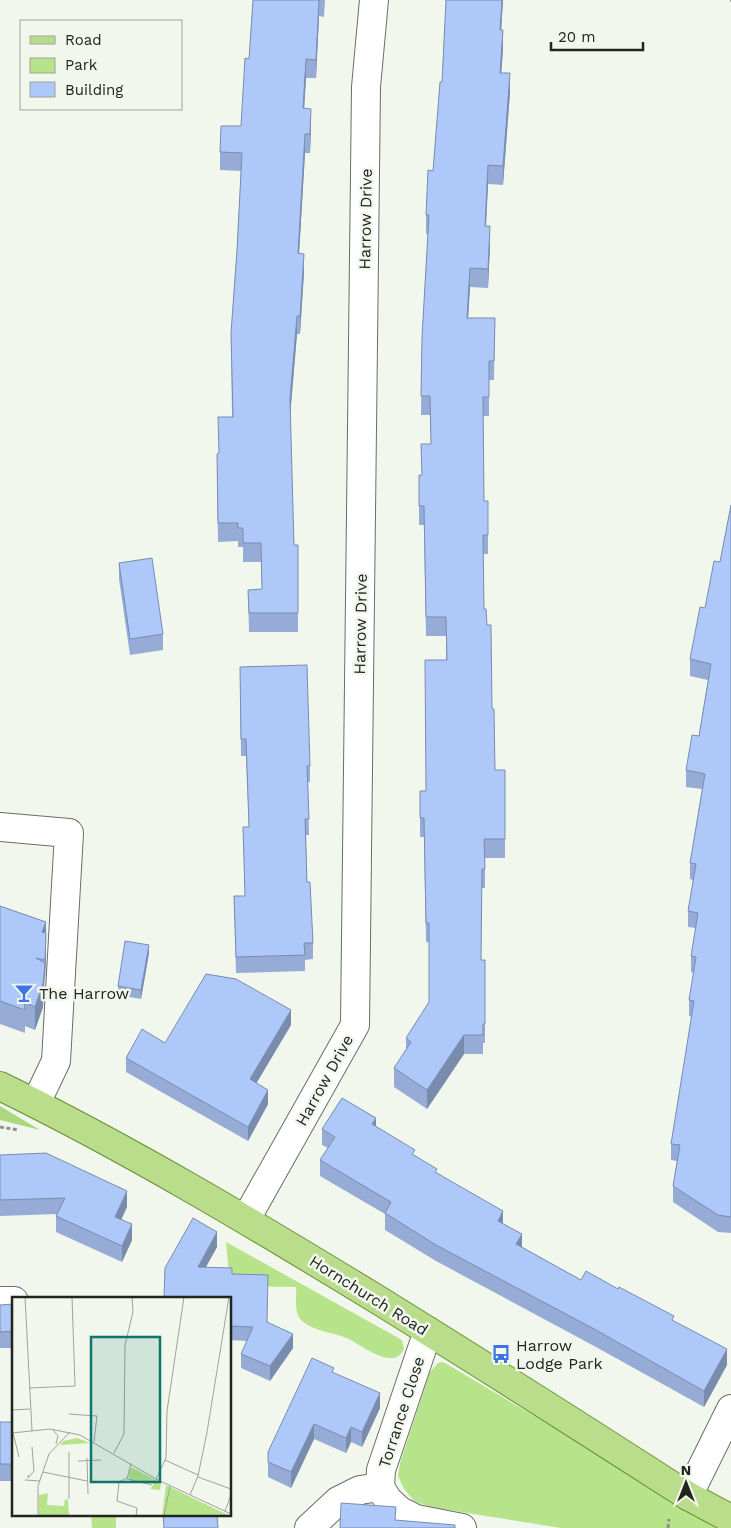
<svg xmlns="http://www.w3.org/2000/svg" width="731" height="1528" font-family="'Work Sans',sans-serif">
<rect width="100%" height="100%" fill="#f2f7ed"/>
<g fill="#b7e38a">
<path d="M226,1242L402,1340L404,1349C401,1354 398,1358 392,1358C379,1359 360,1345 349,1339C334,1332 315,1332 302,1321C293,1312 297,1298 296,1287L230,1286Z"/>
<path d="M441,1362L445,1363L723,1528H561L430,1507L414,1501L404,1489L398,1476L400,1463L430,1372L437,1364Z"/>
<path d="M91,1514H116V1528H92Z"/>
</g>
<path fill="#abd77e" d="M0,1106L40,1130L0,1120Z"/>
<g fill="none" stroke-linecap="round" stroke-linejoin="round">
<g stroke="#6a6e66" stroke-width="30">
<g id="minor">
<path d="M0,827L69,833L56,1061L36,1103"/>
<path d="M246,1219L355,1025L366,87L374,0"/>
<path d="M0,1301H14"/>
<path d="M428,1331L381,1470L380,1487L388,1500L400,1511L416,1519L462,1528"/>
<path d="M688,1496L731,1409"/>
<path d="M309,1528L338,1501L360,1490L380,1487"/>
</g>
</g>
<g stroke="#678e33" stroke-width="30">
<path id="primary" d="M0,1086C129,1149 252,1223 375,1298C480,1363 584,1429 688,1496L731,1519"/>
</g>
<g stroke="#8d918a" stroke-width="3" stroke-dasharray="4 2.5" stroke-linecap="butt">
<path d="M730,0H731"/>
<path d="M0,1127L19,1130"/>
<path d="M668,1528L669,1519"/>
</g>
<use href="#minor" stroke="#fff" stroke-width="28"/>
<use href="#primary" stroke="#badd8b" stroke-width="28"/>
</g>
<g fill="#96acd6">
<path d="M253,0H325L324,17L319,16L316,78H306L304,108L311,127L310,153H305L299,253L304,272L300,334H297L290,413L294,545H298V632H249L248,590L262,589L261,562H243V547H238V541L218,542L217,472L219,453L232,417L231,333L237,250L241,171L220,170V152L241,126L249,59Z"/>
<path d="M446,0H503L501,30L503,49L501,73L510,92L503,185L488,184L486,226L490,245L488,288L470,287L468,318H495L494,380H489V416H483L484,501L488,535V554H483L484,609L487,625L495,770H505V858H485V888H482L481,960H485V1043H483V1054H464L427,1109L394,1087V1068L406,1051V1038L429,1003V942H426L424,837H420V791H426L446,660V636H426L424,525H419V494L422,475L421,444H431L430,415H421L422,337L428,234H426V215L433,171L442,82Z"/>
<path d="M731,505V1233L718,1232L673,1202V1186L677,1161L671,1160V1144L692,1017L689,1016V1000L694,973L691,972V956L696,928L688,927V911L693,880L690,879V863L702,789L686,787V770L699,736L708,680L690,676V659L720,562Z"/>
<path d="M119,563L163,634V650L130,655L119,579Z"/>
<path d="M240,683L310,766V782H308L309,835H306L307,882L313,943V959L305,960V971L236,973L234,896H245L243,827H249L246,756H241Z"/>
<path d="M0,906L46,922V957L43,1007L35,1030L25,1026V1033L0,1024Z"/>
<path d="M149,953L141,999L118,995V986Z"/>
<path d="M291,1025L256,1083L268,1104L248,1141L126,1072V1058L165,1043Z"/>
<path d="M376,1126L415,1156L503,1224L522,1247L581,1280L674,1321L727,1365L704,1407L596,1347L436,1261L385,1230V1214L320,1176V1160L328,1148L322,1145V1129Z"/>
<path d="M0,1155L127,1207L121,1220L132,1240L122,1262L56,1232V1216L57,1214L0,1216Z"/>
<path d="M217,1247L206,1267L232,1274L268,1322L293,1348L270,1381L241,1368V1354L247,1341L230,1340V1298H164Z"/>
<path d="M14,1304V1348H0V1305Z"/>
<path d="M334,1373L380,1408L362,1447L351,1442L346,1453L314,1439L291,1488L268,1477V1452Z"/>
<rect x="0" y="1422" width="14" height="59"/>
</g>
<g fill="#7a8cae">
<path d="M319,0V16L316,78V60Z"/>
<path d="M502,0H503L500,49V30Z"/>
<path d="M503,30V49L500,92V73Z"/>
<path d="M306,59V78L303,127V108Z"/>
<path d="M510,73V92L503,185V166Z"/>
<path d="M311,109V127L310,153V134Z"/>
<path d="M305,134V153L298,272V253Z"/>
<path d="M488,165V184L485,245V226Z"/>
<path d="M490,226V245L488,288V269Z"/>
<path d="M304,254V272L300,334V316Z"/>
<path d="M470,268V287L467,337V318Z"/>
<path d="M297,316V334L290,418V399Z"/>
<path d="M46,922V957L45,983V960L42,932Z"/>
<path d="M149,945V953L141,999V990Z"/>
<path d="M45,963L43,1007L35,1030V1007Z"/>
<path d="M291,1010V1025L250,1094V1079Z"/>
<path d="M464,1035V1054L427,1109V1090Z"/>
<path d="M268,1090V1104L248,1141V1127Z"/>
<path d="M376,1118V1135L372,1124Z"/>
<path d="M127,1191V1207L115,1233V1217Z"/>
<path d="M503,1211V1227L498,1221Z"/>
<path d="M132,1224V1240L122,1262V1246Z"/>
<path d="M217,1232V1247L198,1281V1267Z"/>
<path d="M522,1234V1250L516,1244Z"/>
<path d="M293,1334V1348L270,1381V1366Z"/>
<path d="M727,1349V1365L704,1407V1391Z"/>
<path d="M380,1393V1408L362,1447V1432Z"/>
<path d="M314,1424V1439L291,1488V1472Z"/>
<path d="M351,1427V1442L346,1453V1438Z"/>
</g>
<g fill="#aec8f9" stroke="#7a8cae">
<path d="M253,0H319L316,60L306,59L303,108L311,109L310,134H305L298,253L304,254L300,316H297L290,399L294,545H298V613H249L248,590L262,589L261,543H243V528H238V523H218L217,454L219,453L218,417H233L231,333L237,250L242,153L220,152L221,126H241L245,58L249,59Z"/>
<path d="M446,0H502L500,30H503L500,73H510L503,166L488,165L485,226H490L488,269L470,268L467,318H495L494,361H489V397H483L484,501H488V535H483L484,609H486L487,625H491L492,709H494L495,770H505V839H484L485,869H482L481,960H485V1024H483V1035H464L427,1090L394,1068L411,1042L406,1038L429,1002V923H426L424,818H420V791H426L425,660H447L446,617H426L424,506H419V475H422L421,444H431L430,396H421L422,337L429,215H426L428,170L433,171L440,82H442Z"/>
<path d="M731,505V1217L718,1215L673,1186L680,1145L671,1144L694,1001L689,1000L696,957L691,956L698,913L688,911L696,864L690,863L705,774L686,770L692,735L699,736L711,664L690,659L700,607L705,608L714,561L720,562Z"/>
<path d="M152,558L163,634L130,639L119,563Z"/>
<path d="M307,665L310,766H307L309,819H305L307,882H310L313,943H304L305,955L236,957L234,896H245L243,827H249L246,739H241L240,667Z"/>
<path d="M0,906L46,922L42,932L46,933L45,960L36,958L45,963L43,984L35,1007L24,1002L25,1010L0,1001Z"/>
<path d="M125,941L149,945L141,990L118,986Z"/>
<path d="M206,974L236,979L291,1010L250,1079L268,1090L248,1127L126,1058L142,1029L165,1043Z"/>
<path d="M342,1098L376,1118L372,1124L415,1150L412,1154L437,1169L435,1172L503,1211L498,1221L522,1234L516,1244L581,1280L586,1271L618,1289L619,1287L674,1316L672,1320L727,1349L704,1391L596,1330L436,1245L385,1213L391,1202L320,1160L335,1137L322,1129Z"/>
<path d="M46,1153L127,1191L115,1217L132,1224L122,1246L56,1216L65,1198L0,1200V1155Z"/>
<path d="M193,1218L217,1232L198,1267L232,1268V1274L268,1275L267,1322L293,1334L270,1366L241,1354L253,1327L230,1326V1298H164L165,1268Z"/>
<path d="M14,1304V1331L0,1332V1305Z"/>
<path d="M312,1358L334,1368L332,1372L380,1393L362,1432L351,1427L346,1438L314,1424L291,1472L268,1462V1452Z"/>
<rect x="0" y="1422" width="14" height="42"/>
<path d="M341,1503L396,1507L395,1520L455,1525V1528H340Z"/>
<path d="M163,1514H217L218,1528H164Z"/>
</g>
<defs>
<g id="bar-bare" transform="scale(1.5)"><path d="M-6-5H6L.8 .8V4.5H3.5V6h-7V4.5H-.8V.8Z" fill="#3e75e5" stroke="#f2f7ed" stroke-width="2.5" paint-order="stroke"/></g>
<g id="bus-bare" transform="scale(1.5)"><path d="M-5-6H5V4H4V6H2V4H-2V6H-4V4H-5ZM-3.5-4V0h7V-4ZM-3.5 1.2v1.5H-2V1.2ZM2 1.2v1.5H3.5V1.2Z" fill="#3e75e5" stroke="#f2f7ed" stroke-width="2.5" paint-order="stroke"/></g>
</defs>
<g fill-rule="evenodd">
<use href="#bar-bare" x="24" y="993"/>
<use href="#bus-bare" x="501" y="1354"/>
</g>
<g text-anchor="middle" stroke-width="5" stroke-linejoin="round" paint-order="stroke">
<g font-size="16" fill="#222420" stroke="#f2f7ed">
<text transform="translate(365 219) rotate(-89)" y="6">Harrow Drive</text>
<text transform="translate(360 624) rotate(-89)" y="6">Harrow Drive</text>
<text transform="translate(324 1080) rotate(-61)" y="6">Harrow Drive</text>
<text transform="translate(369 1295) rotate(32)" y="6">Hornchurch Road</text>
<text transform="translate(401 1412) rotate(-72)" y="6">Torrance Close</text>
</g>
<g font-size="16" fill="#222420" stroke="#f2f7ed" text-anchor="start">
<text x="39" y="999">The Harrow</text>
<text x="516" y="1351">Harrow<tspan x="516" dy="18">Lodge Park</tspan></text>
</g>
</g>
<g transform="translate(12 1297)">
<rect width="219" height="219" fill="#f2f7ed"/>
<path d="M65,141L78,146L48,148L51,144ZM119,170L149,186L148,193L138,192L142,187L119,183L116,180ZM154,188L218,219H150ZM36,196L35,208L52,209L53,202L56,203L57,219H27V198Z" fill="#b7e38a"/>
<path fill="none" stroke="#9fa39b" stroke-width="1" d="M13,0L20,134M17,91L63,89L60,0M0,113L18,112M57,117L85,119L82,145M41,133L46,139L44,147M0,136L38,132L68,138L144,182L219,217M1,136L7,160M102,156L112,137L113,48L121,15L120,0M75,161L76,197M153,163L186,178M66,164L89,163M119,166L115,182L140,188M31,175L75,184M16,178V181L22,174L20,150M186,180L219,192M115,181L107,185L105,204L125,211L124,219M144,182L154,161L155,114L172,0M13,183L28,184M178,198L186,179L195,135L217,0M57,202V155M213,214L219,198M26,219V189L37,157L58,135M152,219L158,189"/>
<path fill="#0f766e" fill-opacity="0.15" stroke="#0f766e" stroke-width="2.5" d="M79,40H148V185H79Z"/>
<rect width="219" height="219" fill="none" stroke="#222420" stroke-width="2.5"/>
</g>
<rect x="20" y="20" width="162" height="90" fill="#f2f7ed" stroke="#9fa39b"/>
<rect x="30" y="36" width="25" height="8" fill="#badd8b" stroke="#9fa39b"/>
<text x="65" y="45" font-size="15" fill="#222420">Road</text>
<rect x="30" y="58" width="25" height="15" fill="#b7e38a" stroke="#9fa39b"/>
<text x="65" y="70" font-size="15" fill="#222420">Park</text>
<rect x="30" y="82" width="25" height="15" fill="#aec8f9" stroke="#9fa39b"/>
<text x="65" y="95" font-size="15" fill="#222420">Building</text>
<g transform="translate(686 1483)" stroke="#f2f7ed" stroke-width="4" paint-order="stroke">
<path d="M0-4L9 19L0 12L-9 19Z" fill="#222420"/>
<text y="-8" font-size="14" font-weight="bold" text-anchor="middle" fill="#222420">N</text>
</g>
<path d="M551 42v8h92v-8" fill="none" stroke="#222420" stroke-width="2.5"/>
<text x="558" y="42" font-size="15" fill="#222420" stroke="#f2f7ed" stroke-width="4" paint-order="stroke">20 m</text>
</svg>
